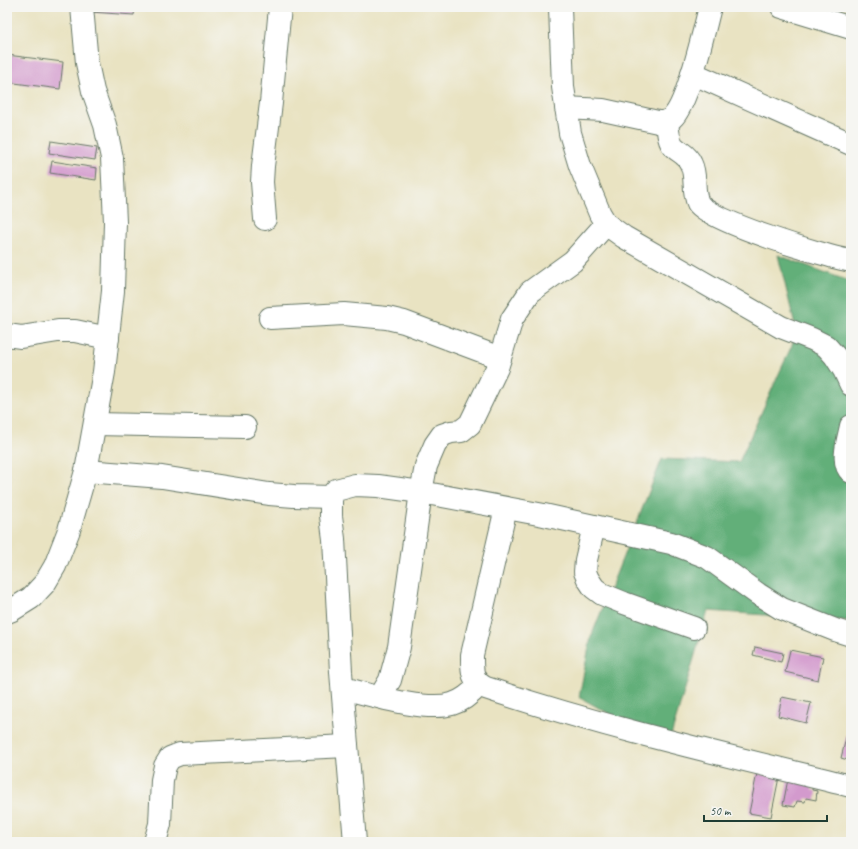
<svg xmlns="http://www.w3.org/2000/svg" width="858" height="849" font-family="Caveat,sans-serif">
<rect width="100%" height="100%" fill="#f6f6f2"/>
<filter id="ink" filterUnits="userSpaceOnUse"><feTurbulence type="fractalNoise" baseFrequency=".025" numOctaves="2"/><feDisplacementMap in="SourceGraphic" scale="8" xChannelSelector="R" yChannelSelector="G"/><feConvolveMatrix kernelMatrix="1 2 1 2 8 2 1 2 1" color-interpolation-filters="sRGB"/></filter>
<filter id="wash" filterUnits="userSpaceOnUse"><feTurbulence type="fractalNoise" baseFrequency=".012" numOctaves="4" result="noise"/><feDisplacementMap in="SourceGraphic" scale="16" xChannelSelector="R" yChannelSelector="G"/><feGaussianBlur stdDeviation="0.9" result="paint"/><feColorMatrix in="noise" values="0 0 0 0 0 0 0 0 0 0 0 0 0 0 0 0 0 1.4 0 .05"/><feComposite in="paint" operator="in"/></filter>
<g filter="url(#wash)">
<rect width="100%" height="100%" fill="#e9e3c2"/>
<path fill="#62af79" stroke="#407656" d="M778,255L851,282V621L708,611L668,746L579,697L591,637L662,459L739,462L797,334Z"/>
<g id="blocks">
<g fill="#d39acd">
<path d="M91,7H135L134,15L90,12Z"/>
<path d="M7,55L63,62L60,89L7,82Z"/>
<path d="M51,141L97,148L95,160L49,153Z"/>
<path d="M52,161L97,168L96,180L50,173Z"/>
<path d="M755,647L783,653L781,662L753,655Z"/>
<path d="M790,650L823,657L818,680L785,672Z"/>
<path d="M782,697L811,703L806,723L778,716Z"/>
<path d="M847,734L851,735V761L841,758Z"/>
<path d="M757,773L779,777L771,817L749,813Z"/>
<path d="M788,779L813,783L812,790L817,791L816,800L806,798L805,802L797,801L795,807L783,805Z"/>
</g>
</g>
</g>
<g filter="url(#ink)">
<use href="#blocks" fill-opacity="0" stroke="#676" stroke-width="1"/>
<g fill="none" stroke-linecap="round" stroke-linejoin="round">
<g stroke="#676" stroke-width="24">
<g id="minor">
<path d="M560,7L563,87L570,133L580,166L600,214L606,224L624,237L781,327L812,339L826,346L835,356L844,370L851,385"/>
<path d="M782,7L851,28"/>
<path d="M692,73L851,144"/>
<path d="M566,108L603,110L658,122C663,122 668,122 672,118C688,104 704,30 710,7"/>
<path d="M667,121C668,130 668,141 674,147C680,153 687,154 691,164C697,176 692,190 698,203C708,221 827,257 851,261"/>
<path d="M265,219L262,182L263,166L271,103L280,7"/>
<path d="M270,318L344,314L387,318L404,322L500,358"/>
<path d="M7,335L21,337L58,331H75L108,338"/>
<path d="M95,424L245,427"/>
<path d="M851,426C849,437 840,463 851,472"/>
<path d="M86,471L162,477L269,494L294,496L331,497"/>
<path d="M506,508L472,655C472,670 471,681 486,688C606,728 729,756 851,786"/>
<path d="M594,526L586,560L585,572L588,579L594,588L602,594L624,603L694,628"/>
<path d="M7,612L12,610L31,598L45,583L55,566L69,530L86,471L104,372L113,291L115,222L112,158L105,125L93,91L87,63L82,7"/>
<path d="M343,688C371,695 425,712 452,704C463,701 471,694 479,685"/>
<path d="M380,697L390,680L399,647L421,492L426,466L435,445L442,435L451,432L461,431L470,424L497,368L512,319L530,292L573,261L606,224"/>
<path d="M155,842L160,824L162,780L165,766L170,758L180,754L347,746"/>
<path d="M355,842L341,672L334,539L331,516V497L336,490L355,485L378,486L421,492L544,515L671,543L707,557L758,594L782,609L835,630L851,635"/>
</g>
</g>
<use href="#minor" stroke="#fff" stroke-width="22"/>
</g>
</g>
<rect width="858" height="849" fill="none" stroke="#f6f6f2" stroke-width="24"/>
<path d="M704 815v6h123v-6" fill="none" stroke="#1f3d34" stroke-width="2"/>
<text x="710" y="815" font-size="12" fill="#1f3d34" stroke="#f6f6f2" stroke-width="3" paint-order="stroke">50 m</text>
</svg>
